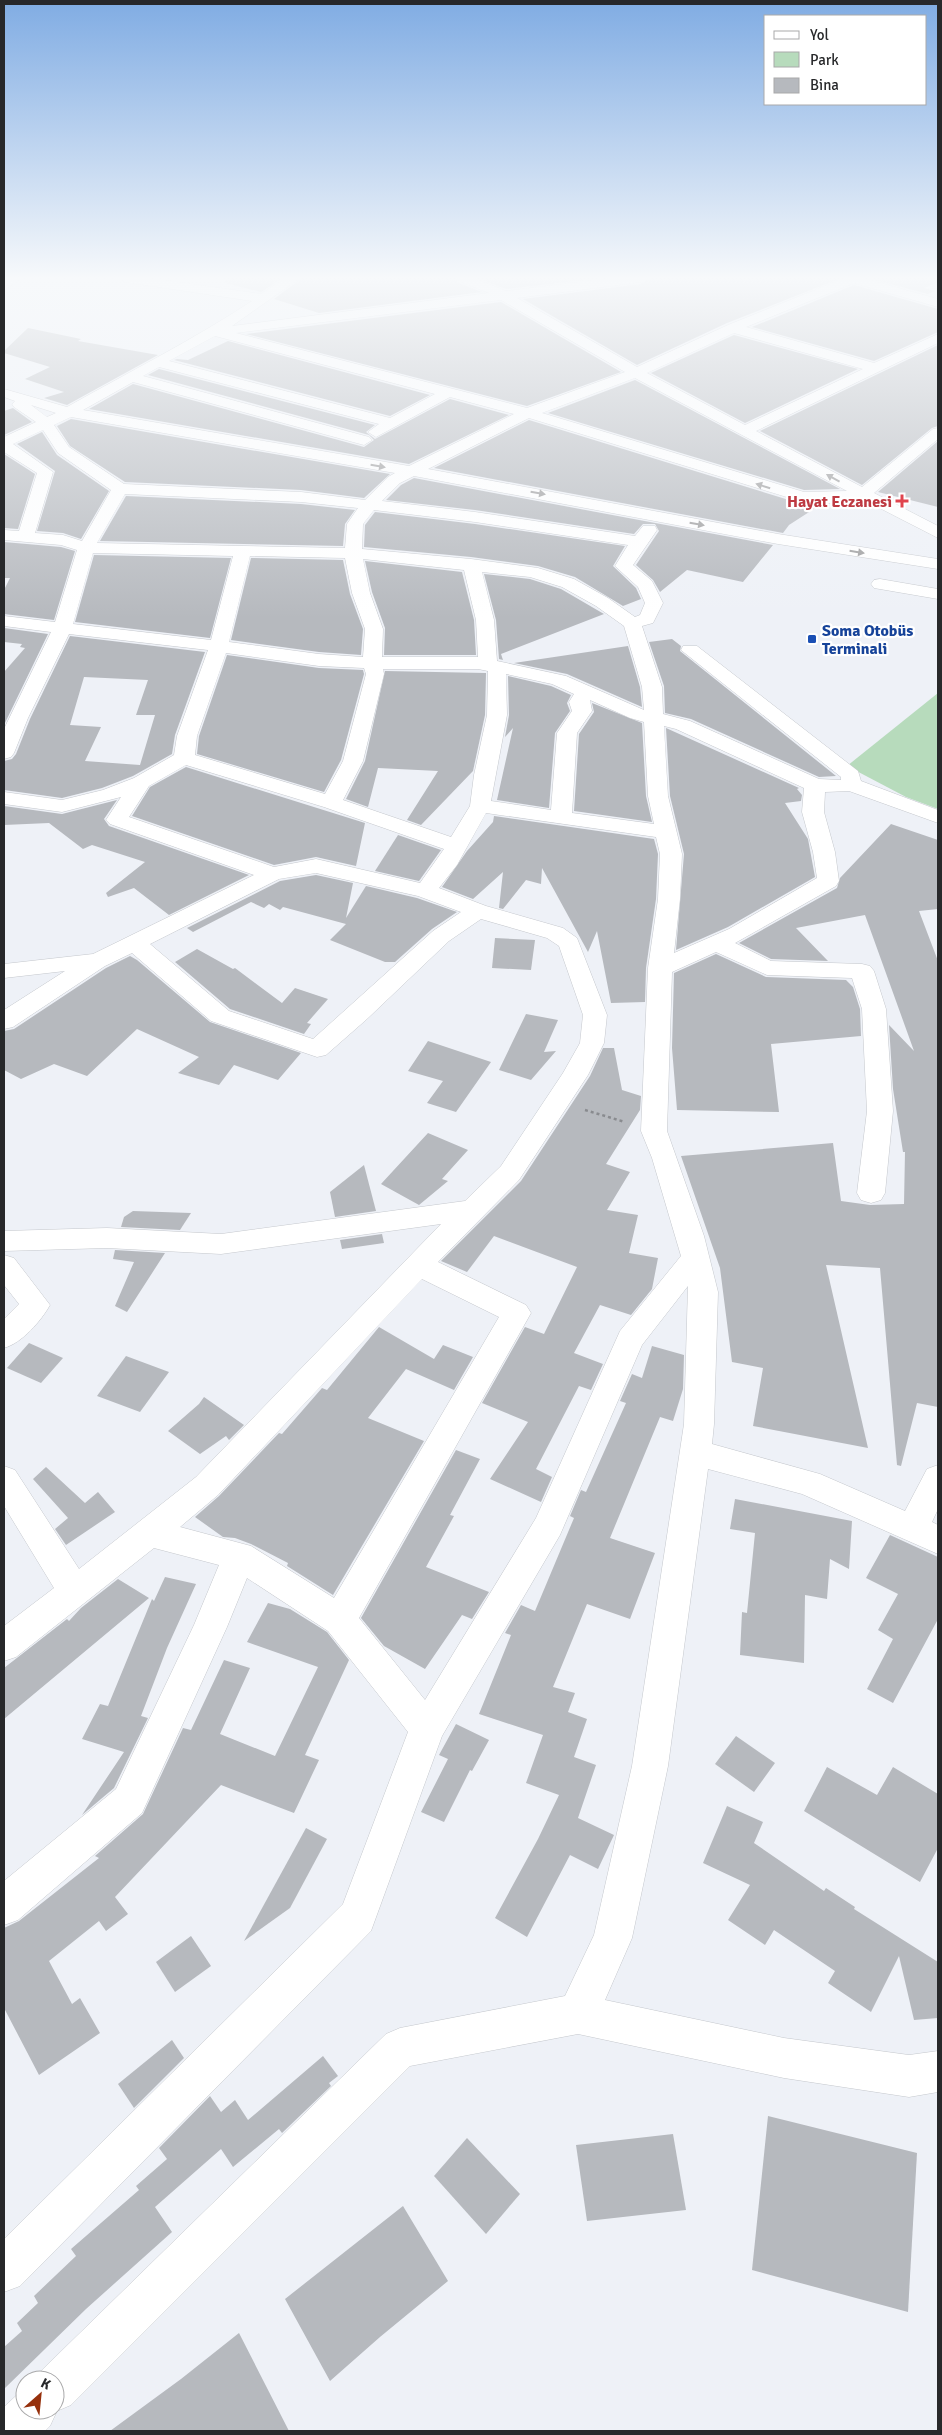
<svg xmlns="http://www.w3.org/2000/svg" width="942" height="2435" font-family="Signika,sans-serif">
<rect width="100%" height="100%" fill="#eef1f7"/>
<path fill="#b7dbbc" d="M938,693V809L906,797L847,766Z"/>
<g fill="#b6b9be" fill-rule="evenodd">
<path d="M226,278H283L261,292L225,283Z"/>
<path d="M302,278H455L458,283L482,292L319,313L274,299Z"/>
<path d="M477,278H602L506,289Z"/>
<path d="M649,278H841L727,323L637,365L523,299L641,284Z"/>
<path d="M868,278H938V282L924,288L935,291L928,294Z"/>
<path d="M854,285L938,309V332L874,361L752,327Z"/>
<path d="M501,302L621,372L527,406L246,334Z"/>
<path d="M28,328L81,339L78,341L158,355L67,405L44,398L64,392L25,379L50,367L4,353V351Z"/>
<path d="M734,335L858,369L745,423L651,373Z"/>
<path d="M228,341L430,395L390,416L174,360L177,359L188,360Z"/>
<path d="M938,345V426L932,428L862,485L760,431Z"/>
<path d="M159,369L375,425L366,432L375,439L450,399L509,415L409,464L89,409L133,384L364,447L374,440L369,435L148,375Z"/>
<path d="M635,380L840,489L804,490L548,413Z"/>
<path d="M13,408L32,422L4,435V411Z"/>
<path d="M71,419L390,474L364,498L301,490L125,482L70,446L57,426Z"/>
<path d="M529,420L802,504L820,505L789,525L783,533L434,468Z"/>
<path d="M42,432L57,455L109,491L81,539L63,533L37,531L55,471L17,444Z"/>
<path d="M938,441V507L878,492Z"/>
<path d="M4,454L35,474L18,529L4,528Z"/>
<path d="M414,478L773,545L743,582L687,570L660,592L653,580L636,565L659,531L655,524H643L634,534L475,510L386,500L401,485Z"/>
<path d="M126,496L301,504L355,510L345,524L343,546L100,541Z"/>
<path d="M375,512L475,524L625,546L613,566L636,588L641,599L623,606L575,577L538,566L471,557L364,547L365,525Z"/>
<path d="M4,542L61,547L75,551L54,620L4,614V590L10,578H4Z"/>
<path d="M94,555L231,558L210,638L75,622Z"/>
<path d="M251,558L343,560L350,594L363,629L361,655L319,652L231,640Z"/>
<path d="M365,561L462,572L474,620L476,655H384L385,628L372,592Z"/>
<path d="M484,574L530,579L561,589L604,614L501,654L503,660L499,659L496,620Z"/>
<path d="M4,628L48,634L4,725V672L25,648L20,647L22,644L4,642Z"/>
<path d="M70,636L205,652L175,735L172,754L133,776L102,788L62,798L4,790V761L12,759L16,754L30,719ZM84,677L148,680L136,715H155L140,765L85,761L101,727L70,725Z"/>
<path d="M672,639L681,646L680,651L836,776L819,777L691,719L665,713L664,686L649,642Z"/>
<path d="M628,646L640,687L642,707L567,674L514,663Z"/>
<path d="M227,655L319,668L363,670L364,674L341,760L324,792L197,754L199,736Z"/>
<path d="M385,671L486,673L485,715L473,771L421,825L407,820L438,771L378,768L368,807L346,799L365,761Z"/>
<path d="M508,676L551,686L571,695L567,703L570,711L555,733L549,808L497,800L513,728L505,737L509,715Z"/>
<path d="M592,703L642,723L646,796L652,822L574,811L579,734L594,712Z"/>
<path d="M666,728L799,788L797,789L802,795L801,801L785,803L808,839L815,877L728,927L676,950L684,854L670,796Z"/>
<path d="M186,767L365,823L356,866L316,857L274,865L132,816L150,787Z"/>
<path d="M117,800L104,819L109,826L249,875L169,915L134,888L108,897L106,893L145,862L92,845L83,849L49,823L4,825V806L62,814Z"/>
<path d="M494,816L654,839L658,854L656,899L646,968L645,1002L611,1003L597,931L588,952L542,868L541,884L526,880L503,909L499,908L503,872L473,899L442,887L467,851L493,822Z"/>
<path d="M891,824L938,840V909L919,911L938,961V1407L917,1403L901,1466L897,1465L880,1268L826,1265L868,1448L753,1426L763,1368L732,1362L720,1268L681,1156L833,1143L841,1201L870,1205L904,1204L905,1152H903L893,1089L889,1025L914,1051L865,915L796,928L828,961L771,959L739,943L837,888L840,878Z"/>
<path d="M398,835L441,850L419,881L375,871Z"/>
<path d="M316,875L353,883L346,918L366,886L417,898L457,912L432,929L395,962H385L330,940L346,924L283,907L280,910L269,904L264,908L251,902L193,932L187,928L280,881Z"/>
<path d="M495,938L535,940L531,970L492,968Z"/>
<path d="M197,949L233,969L235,968L282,1003L295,988L328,999L307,1023L311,1024L304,1034L230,1009L175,962Z"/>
<path d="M716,954L766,977L846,980L853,987L860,1009L861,1036L771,1044L779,1112L677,1110L672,1048L674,973Z"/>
<path d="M130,956L137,960L210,1022L301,1053L278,1080L234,1065L219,1085L178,1073L199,1057L137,1029L87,1076L54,1064L21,1079L4,1070V1031L14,1029L106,968Z"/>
<path d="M526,1014L558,1020L544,1052L556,1051L531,1080L499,1070Z"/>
<path d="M428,1041L491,1062L456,1112L427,1103L443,1081L408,1071Z"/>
<path d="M603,1048H614L622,1090L641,1096L640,1110L606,1164L630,1172L607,1210L638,1215L629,1253L658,1258L652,1289L631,1315L600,1305L574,1353L603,1364L591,1390L579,1386L536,1469L552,1477L541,1502L490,1479L528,1422L482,1403L525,1327L544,1334L577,1267L494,1236L467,1272L441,1261L521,1181L590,1076Z"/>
<path d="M428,1133L468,1150L442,1179L448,1181L419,1205L381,1184Z"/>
<path d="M364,1165L376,1211L335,1217L330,1192Z"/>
<path d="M133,1211L191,1213L180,1230L121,1227L124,1217Z"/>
<path d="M382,1234L384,1243L342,1249L340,1240Z"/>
<path d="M115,1250L165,1253L127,1312L115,1306L134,1262L113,1259Z"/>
<path d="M379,1327L434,1359L443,1345L473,1357L454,1390L406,1369L368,1418L424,1441L333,1595L287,1566L288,1563L251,1544L235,1538L223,1537L195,1517L219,1496L279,1433L282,1434L322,1388L327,1390Z"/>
<path d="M29,1343L63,1358L41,1383L7,1368Z"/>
<path d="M652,1346L684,1355L683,1389L673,1421L660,1417L610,1538L655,1553L630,1619L587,1604L553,1687L575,1693L568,1712L587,1719L574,1757L596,1765L578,1818L614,1835L598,1869L570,1855L527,1937L495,1918L538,1839L559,1795L526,1783L543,1735L479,1714L511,1635L505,1633L521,1605L535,1611L574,1518L570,1516L581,1490L586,1492L626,1403L620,1401L632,1374L642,1378Z"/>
<path d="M126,1356L169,1372L140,1412L97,1396Z"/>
<path d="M204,1397L244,1425L229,1440L226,1436L200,1454L168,1431L199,1404Z"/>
<path d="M456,1450L480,1459L450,1515L454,1516L426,1567L489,1592L472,1619L462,1615L425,1669L384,1646L361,1618Z"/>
<path d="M46,1467L85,1503L98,1492L115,1512L66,1545L55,1529L68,1518L33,1479Z"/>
<path d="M735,1499L852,1521L849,1569L830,1559L827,1599L805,1595L804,1663L740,1655L742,1612L747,1613L755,1533L730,1529Z"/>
<path d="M890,1535L938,1557V1619L893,1703L867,1689L893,1639L878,1630L898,1594L866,1578Z"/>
<path d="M165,1577L196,1584L167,1648L141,1716L148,1718L114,1788L82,1815L124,1752L82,1739L100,1704L108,1706L152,1599L154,1601Z"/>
<path d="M118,1579L149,1598L4,1719V1668L67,1619L69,1621L81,1608Z"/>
<path d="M268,1603L290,1609L327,1632L349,1660L305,1755L319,1760L294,1813L221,1785L115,1897L128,1914L106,1931L99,1921L49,1961L72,2004L80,1998L100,2033L39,2075L4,2008V1928L19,1921L99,1858L95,1856L143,1814L183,1728L191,1730L224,1660L250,1668L220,1734L275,1756L318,1667L247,1642Z"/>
<path d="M456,1724L489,1740L472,1771L470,1770L444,1822L421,1812L448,1759L439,1755Z"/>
<path d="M736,1736L775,1763L754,1792L715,1764Z"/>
<path d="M827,1767L877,1795L893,1767L938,1794V1848L920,1882L804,1811Z"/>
<path d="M727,1806L763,1822L754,1843L824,1891L826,1888L855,1907L854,1909L938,1962V2018L914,2020L899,1956L871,2012L828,1983L835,1971L774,1930L765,1945L728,1920L750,1885L703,1863Z"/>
<path d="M306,1828L327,1839L290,1908L244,1941Z"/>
<path d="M191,1936L211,1966L175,1992L156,1962Z"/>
<path d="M172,2040L184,2058L134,2108L118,2084Z"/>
<path d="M323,2056L338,2076L329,2083L331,2086L282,2133L279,2129L233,2167L221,2149L155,2207L172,2232L86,2309L4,2389V2347L22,2331L17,2323L38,2303L34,2296L76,2256L71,2249L139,2190L136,2186L167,2159L159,2148L210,2096L221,2112L235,2100L248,2120Z"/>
<path d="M768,2116L917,2153L908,2312L752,2270Z"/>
<path d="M673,2134L686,2210L587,2221L576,2145Z"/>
<path d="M467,2138L520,2194L486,2234L434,2176Z"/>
<path d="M403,2206L448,2281L380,2337L330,2381L285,2299Z"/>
<path d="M239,2333L289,2431H110L181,2379Z"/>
</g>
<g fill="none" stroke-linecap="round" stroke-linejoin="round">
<g stroke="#c5c8cd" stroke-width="1">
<g id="minor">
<path d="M8,278H22L4,290V280Z"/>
<path d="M119,278H148L261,294L286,278H300L232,326L489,293L459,281L457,278H473L506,291L614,278H647L641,282L517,298L637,367L728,325L845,278H862L938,299V307L854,283L746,327L874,363L938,334V343L756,431L862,487L933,429L938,428V439L874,493L938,526V538L862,499L830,503L803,502L529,418L428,469L778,534L938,559V569L778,544L414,476L400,483L382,501L475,512L635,536L643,526H655L657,530L633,565L652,581L663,603L653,623L642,626L662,687L663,714L690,721L819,779L841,780V777L681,650L683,646H697L858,771L861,781L938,810V823L849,791L825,792L824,812L835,852L839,881L836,886L735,943L771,961L862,964L870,966L874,971L886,1009L893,1111L885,1193L881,1200L871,1203L861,1200L857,1193L867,1111L862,1009L852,978L767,975L716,952L672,972L667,1131L704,1236L718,1292L714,1424L712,1444L820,1474L905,1511L927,1469L938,1465V1509L932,1522L938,1525V1554L802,1494L708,1469L668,1766L632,1938L605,2000L784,2038L909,2055L938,2051V2092L909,2097L784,2078L578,2034L410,2066L71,2405L57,2411L50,2426L45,2431H4V2407L18,2394L25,2391V2410H55V2380H36L39,2373L386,2034L400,2028L565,1996L594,1935L632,1766L684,1424L688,1286L642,1345L560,1535L442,1736L371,1931L20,2286L4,2292V2239L343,1904L408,1732L328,1631L247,1578L227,1627L142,1813L18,1920L4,1925V1881L116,1789L194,1625L219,1565L154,1548L16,1657L4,1661V1626L54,1588L4,1506V1466L15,1470L79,1569L196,1477L441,1224L221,1254L107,1248L4,1251V1231L107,1228L221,1234L465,1201L501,1166L563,1073L580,1043L583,1015L559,946L547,938L481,919L449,941L367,1019L326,1055L317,1057L211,1021L132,953L105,966L13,1027L4,1029V1010L65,971L4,978V964L93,954L254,875L110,824L106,820L121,797L62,812L4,804V792L62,800L103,790L134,778L174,755L177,736L208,650L69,634L28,718L14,753L11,757L4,759V729L51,632L4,626V616L55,622L77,550L61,545L4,540V530L19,531L37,473L4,452V437L36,422L14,407L12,404L15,401L4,397V389L67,407C129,372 193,340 252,301L125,282ZM501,300L625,372L527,408L236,333ZM734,333L863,369L745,425L647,373ZM215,336L435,394L390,418L169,361ZM159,367L379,424L368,432L376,437L450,397L514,414L409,466L83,410L133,382L364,445L372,440L369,437L143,376ZM635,378L847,491L804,492L542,413ZM31,405L56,413L47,417ZM71,417L395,473L388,477L365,500L301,492L124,484L69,447L54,425ZM43,430L58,453L111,490L82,541L63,535L35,533L53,472L13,444ZM125,494L301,502L358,508L347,524L345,548L97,543ZM374,510L475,522L628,545L615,566L638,587L645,603L640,615L635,617L608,598L574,579L538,568L471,559L362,549L363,524ZM93,553L233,556L211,640L73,624ZM250,556L345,558L352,593L365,629L363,657L319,654L229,642ZM363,559L464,570L476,620L478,657H382L383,629L370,593ZM482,572L530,577L562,587L596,606L624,626L642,687L644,710L566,676L497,661L494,620ZM226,653L319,666L364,668L366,674L343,761L325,794L195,755L197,736ZM383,669H478L488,671L487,715L474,775L470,806L451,837L343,800L363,761L384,674ZM506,674L552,684L574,694L569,702L572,711L557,733L551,810L491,801L507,715ZM590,700L630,718L644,722L648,796L654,824L572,813L577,733L592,711ZM664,726L676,729L804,788L802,812L813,852L817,878L729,929L674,953L680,899L682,854L668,796ZM186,765L324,807L444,849L420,883L316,859L274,867L129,817L149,786ZM486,813L656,837L660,854L658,899L648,968L641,1131L652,1158L681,1256L620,1331L536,1518L425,1700L359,1618L531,1313L526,1305L438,1262L519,1180L588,1075L604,1043L607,1015L577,938L563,928L486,906L439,888L457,865ZM316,873L418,896L461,912L433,931L313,1039L229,1011L150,944L279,879ZM422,1279L499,1317L334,1598L251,1546L180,1527L218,1495Z"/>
<path d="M880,579L938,589V599L874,588L871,584L874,580Z"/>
<path d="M4,1255L14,1258L50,1305C41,1321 22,1343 4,1348V1319L19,1304L4,1285Z"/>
</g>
</g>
<path stroke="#898b8f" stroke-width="2.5" stroke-dasharray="3 3" stroke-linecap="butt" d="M585,1110L625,1122"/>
<use href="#minor" fill="#fff" fill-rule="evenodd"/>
</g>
<defs><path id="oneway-solid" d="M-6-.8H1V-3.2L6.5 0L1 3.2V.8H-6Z" transform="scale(1.25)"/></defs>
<g fill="#9e9e9f">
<use href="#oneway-solid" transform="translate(378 466) rotate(10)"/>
<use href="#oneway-solid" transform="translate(833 478) rotate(-151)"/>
<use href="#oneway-solid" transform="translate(763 486) rotate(-163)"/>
<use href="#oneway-solid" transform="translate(538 493) rotate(10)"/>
<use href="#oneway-solid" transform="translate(697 524) rotate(10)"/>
<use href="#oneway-solid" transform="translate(857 552) rotate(9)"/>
</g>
<linearGradient id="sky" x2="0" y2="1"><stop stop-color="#80ace3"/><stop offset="0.45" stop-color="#f7f9fb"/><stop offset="1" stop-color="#f7f9fb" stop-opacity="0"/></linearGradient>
<rect width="942" height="618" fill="url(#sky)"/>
<path fill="#e0444e" stroke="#fff" stroke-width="2" d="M899.5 493.5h5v5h5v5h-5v5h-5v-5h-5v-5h5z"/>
<rect fill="#1a4fb4" stroke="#fff" stroke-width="2" x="807" y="634" width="10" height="10" rx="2.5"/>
<g text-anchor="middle" stroke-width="4.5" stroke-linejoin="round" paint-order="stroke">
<g font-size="16" font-weight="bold" fill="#be3a42" stroke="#fff" text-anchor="end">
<text x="892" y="507">Hayat Eczanesi</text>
</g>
<g font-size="16" font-weight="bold" fill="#164399" stroke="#fff" text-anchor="start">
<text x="822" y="636">Soma Otobüs<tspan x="822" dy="18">Terminali</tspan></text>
</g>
</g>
<rect width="942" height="2435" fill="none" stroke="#27282a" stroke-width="10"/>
<rect x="764" y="15" width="162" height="90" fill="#ffffff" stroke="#a9a9aa"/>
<rect x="774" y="31" width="25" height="8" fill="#ffffff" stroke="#a9a9aa"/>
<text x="810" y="40" font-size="15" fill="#27282a">Yol</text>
<rect x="774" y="52" width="25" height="15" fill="#b7dbbc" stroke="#a9a9aa"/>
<text x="810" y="65" font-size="15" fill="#27282a">Park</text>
<rect x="774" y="78" width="25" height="15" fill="#b6b9be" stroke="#a9a9aa"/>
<text x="810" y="90" font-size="15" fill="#27282a">Bina</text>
<g transform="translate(40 2395) rotate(27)"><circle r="24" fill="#ffffff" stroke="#a9a9aa"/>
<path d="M0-4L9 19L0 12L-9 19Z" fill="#96300c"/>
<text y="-8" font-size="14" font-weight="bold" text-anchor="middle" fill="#27282a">K</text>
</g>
</svg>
